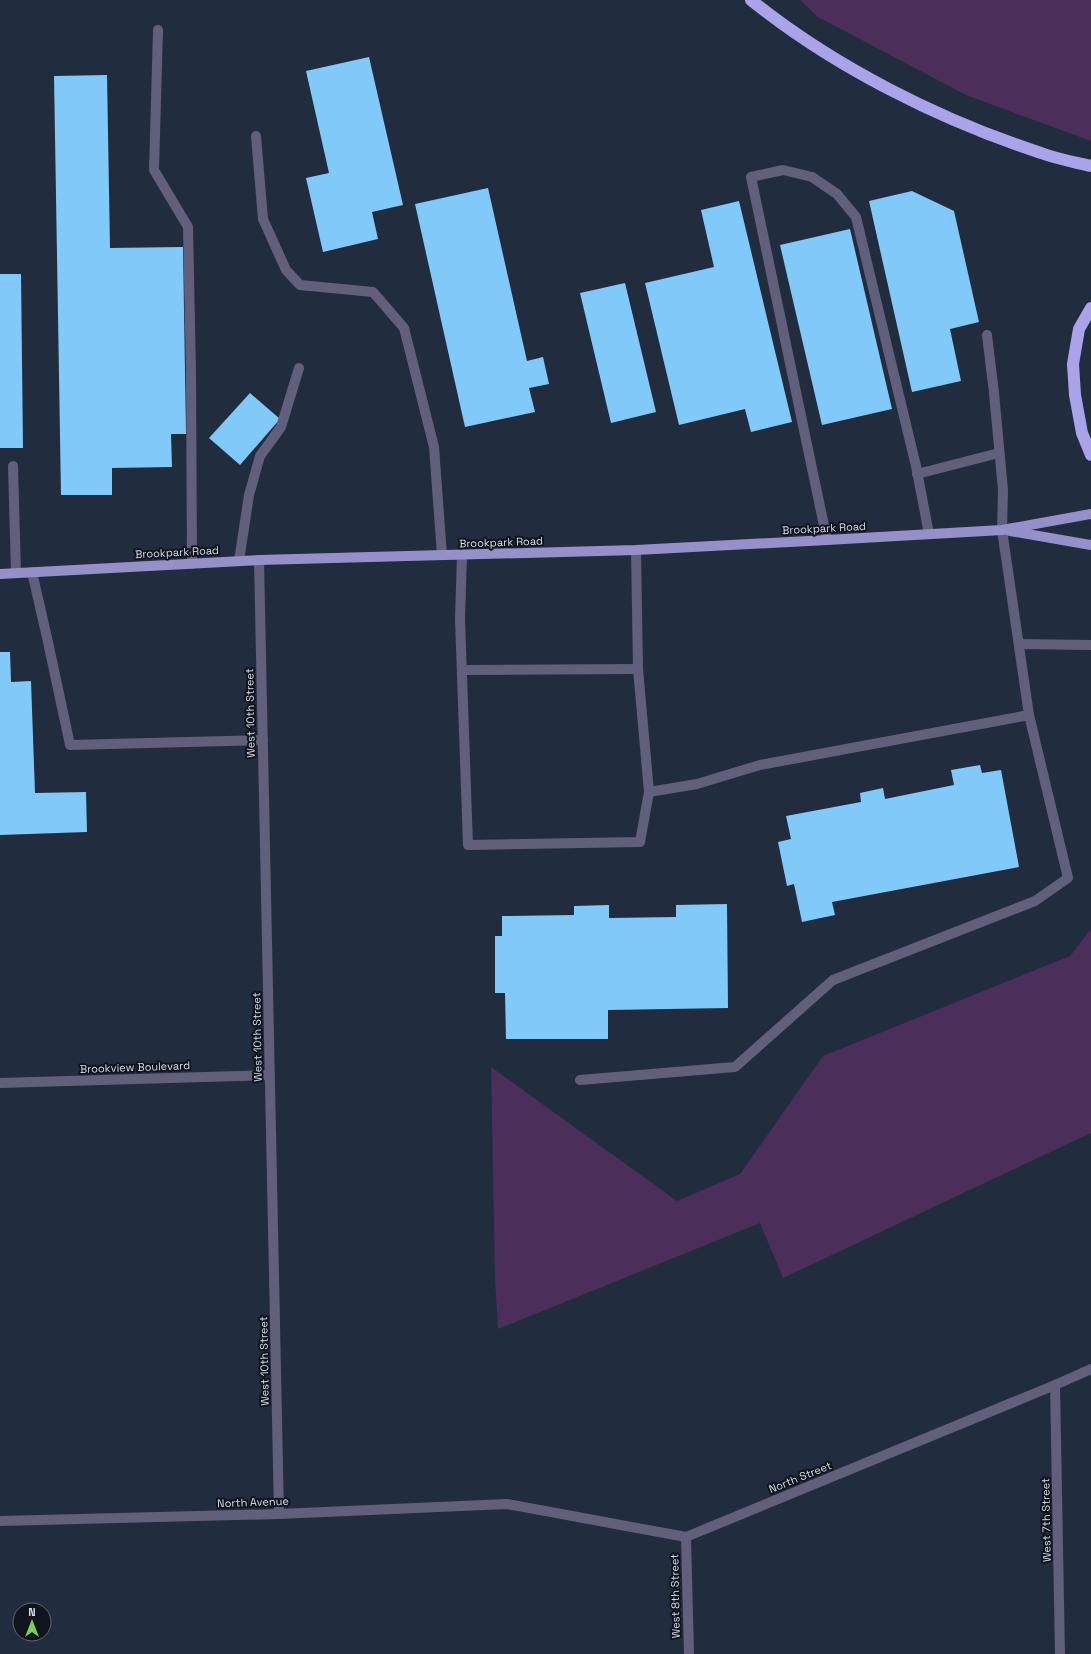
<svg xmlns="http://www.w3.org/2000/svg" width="1091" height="1654" font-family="'Space Grotesk',sans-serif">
<rect width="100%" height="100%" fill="#222c3f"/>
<g fill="#4b2e5a">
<path d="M800,0H1091V141L966,95L818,17Z"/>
<path d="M1091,929V1133L783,1278L760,1223L498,1329L495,1279L491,1067L677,1201L740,1174L823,1056L1070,956Z"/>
</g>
<g fill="#80c9f8">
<path d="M369,57L403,205L372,212L378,239L323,252L306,178L329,173L306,71Z"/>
<path d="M107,75L110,248L183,247L186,434H171L172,467L112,468V495H61L54,76Z"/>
<path d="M488,188L527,361L543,357L549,384L529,388L535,412L465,427L415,204Z"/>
<path d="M912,191L954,211L979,322L950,329L961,381L912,392L869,201Z"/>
<path d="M739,201L792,422L751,432L745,409L679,425L645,283L714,267L701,210Z"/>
<path d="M850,229L892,409L822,425L780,245Z"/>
<path d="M0,274H21L23,448H0Z"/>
<path d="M625,283L656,412L611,423L580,293Z"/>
<path d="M250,393L280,419L240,465L209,438Z"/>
<path d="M0,652H10L11,682L31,681L35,793L86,792L87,832L0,835Z"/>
<path d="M980,765L982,773L1001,770L1019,867L832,902L835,915L802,922L794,884L787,886L778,842L791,839L786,816L861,802L860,793L883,788L885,799L954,785L951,770Z"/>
<path d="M727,904L728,1008L608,1010V1039H506L505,993H495V936H502V916L574,915V906L609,905V918L676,917V905Z"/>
</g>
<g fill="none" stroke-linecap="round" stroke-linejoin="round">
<g stroke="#615f7b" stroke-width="10">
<path d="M158,30L154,170L188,227L191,373L192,564"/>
<path d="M256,136L263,219L286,270L300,285L373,292L404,328L434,447L442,555"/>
<path d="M13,466L16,573"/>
<path d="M917,474L999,453"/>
<path d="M827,540L751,177L783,170L812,177L837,194L856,217L916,466L929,534"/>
<path d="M636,550L638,669L649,792L697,784L760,765L1029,715L1002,530L1003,490L994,393L987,335"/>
<path d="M462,555L460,619L468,845L640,842L649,792"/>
<path d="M239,561L249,495L260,456L281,427L299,368"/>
<path d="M32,572L48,642L70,745L263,740"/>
<path d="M1019,644L1091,645"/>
<path d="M462,670L638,669"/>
<path d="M580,1080L735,1067L833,980L1035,901L1068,878L1029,715"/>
</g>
<g stroke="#615f7b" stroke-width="10">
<path d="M259,560L279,1514"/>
<path d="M0,1083L270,1075"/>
<path d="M1055,1385L1060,1654"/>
<path d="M0,1521L279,1514L507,1504L686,1537L1055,1385L1091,1369"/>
<path d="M686,1537L689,1654"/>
</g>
<g stroke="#9590c9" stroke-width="10">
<path d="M1010,531L1091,545"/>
<path d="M0,574L259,560L636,550L827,540L1002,530L1091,514"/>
</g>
<g stroke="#aaa3e9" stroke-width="12">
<path d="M751,0C834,67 940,120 1041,153C1057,159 1074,162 1091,166"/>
<path d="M1091,308L1079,329L1073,364L1075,395L1082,433L1091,455"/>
</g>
</g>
<g text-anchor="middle" stroke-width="4" stroke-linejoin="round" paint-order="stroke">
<g font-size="11" fill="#d8deeb" stroke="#10141d">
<text transform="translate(824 528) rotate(-3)" y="4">Brookpark Road</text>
<text transform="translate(501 542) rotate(-2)" y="4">Brookpark Road</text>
<text transform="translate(177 552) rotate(-3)" y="4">Brookpark Road</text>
<text transform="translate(250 713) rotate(-91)" y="4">West 10th Street</text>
<text transform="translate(257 1037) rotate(-91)" y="4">West 10th Street</text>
<text transform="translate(135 1067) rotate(-2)" y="4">Brookview Boulevard</text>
<text transform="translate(264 1361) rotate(-91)" y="4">West 10th Street</text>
<text transform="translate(800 1477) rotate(-22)" y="4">North Street</text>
<text transform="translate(253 1502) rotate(-2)" y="4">North Avenue</text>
<text transform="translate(1046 1520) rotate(-91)" y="4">West 7th Street</text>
<text transform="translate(675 1596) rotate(-91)" y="4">West 8th Street</text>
</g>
</g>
<g transform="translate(32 1622)"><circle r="19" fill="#10141d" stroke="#60656f"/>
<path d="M0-3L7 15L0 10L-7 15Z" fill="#78d258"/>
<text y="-6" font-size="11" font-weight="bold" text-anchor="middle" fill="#d8deeb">N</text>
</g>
</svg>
